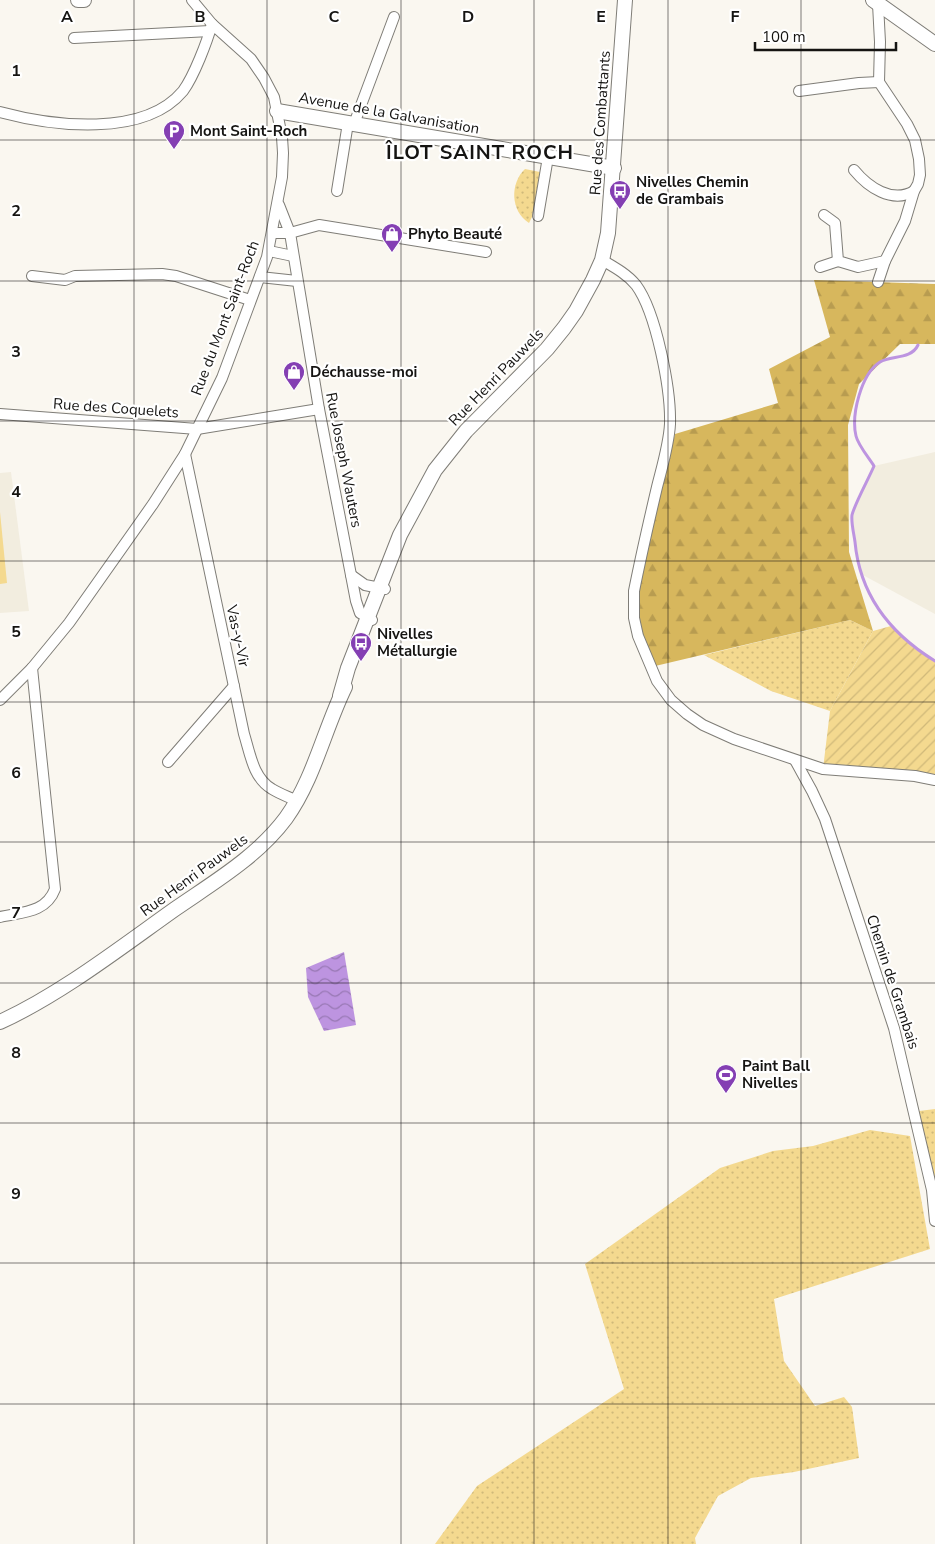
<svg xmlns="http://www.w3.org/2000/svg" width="935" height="1544" font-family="'Nunito Sans',sans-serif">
<defs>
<pattern id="grass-dots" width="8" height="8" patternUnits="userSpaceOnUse" patternTransform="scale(1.25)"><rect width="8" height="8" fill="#f4d98f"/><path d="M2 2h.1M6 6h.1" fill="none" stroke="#d0b97a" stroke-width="1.8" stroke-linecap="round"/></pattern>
<pattern id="forest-firs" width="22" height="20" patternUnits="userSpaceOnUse" patternTransform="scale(1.25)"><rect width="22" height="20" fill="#d7b75d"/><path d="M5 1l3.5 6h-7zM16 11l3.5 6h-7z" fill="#b89c50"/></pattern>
<pattern id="garden-furrows" width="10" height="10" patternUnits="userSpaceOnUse" patternTransform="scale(1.25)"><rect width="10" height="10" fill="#f4d98f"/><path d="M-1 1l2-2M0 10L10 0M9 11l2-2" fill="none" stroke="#d0b97a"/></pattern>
<pattern id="water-waves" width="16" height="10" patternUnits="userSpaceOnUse" patternTransform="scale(1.25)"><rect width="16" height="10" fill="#bd94e0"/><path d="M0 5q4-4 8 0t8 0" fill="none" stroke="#9878b4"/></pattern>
</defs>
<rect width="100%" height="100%" fill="#faf7f0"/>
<g fill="#f2eddf">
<path d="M935,452V614L861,574L852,516L874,466Z"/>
<path d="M11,472L29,611L0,613V473Z"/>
</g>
<g fill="url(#grass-dots)">
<path d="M525,169L540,172L532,217L529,223C510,211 510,183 525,169Z"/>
<path d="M850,620L873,631L830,711L771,691L704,655Z"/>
<path d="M935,1109V1182L919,1111Z"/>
<path d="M870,1130L910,1136L930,1249L774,1299L784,1361L815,1406L844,1397L852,1407L859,1458L794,1472L751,1478L718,1496L695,1538L696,1544H435L477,1486L624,1389L585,1264L720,1168L773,1151L813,1146Z"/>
</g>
<path fill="url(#forest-firs)" d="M814,280L935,284V344H900L859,384L848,425L849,552L873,631L850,620L651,667L633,600L675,434L778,403L769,369L830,337Z"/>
<path fill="url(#garden-furrows)" d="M891,626L914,648L935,661V780L823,769L830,711L873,631Z"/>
<path fill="#f4d98f" d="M0,512L7,583L0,584Z"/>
<path fill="url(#water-waves)" d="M344,952L356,1025L324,1031L308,997L306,968Z"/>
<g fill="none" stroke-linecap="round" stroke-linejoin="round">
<path stroke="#bd94e0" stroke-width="3" d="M918,345C911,360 891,355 880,362C861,374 851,415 856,436C858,445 869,458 874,466C869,478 855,503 852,515C851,523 854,534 855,542C860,596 891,634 935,661"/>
<g stroke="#7f7d77" stroke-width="12">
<g id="street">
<path d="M74,38L210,31"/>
<path d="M799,91L859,83L879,82"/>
<path d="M0,112C52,126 144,138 183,91C194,76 207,42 212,24"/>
<path d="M354,124L394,17"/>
<path d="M854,170C868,187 892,204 914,191"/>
<path d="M337,191L348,123"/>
<path d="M279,205L290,233L319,409L356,601L360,613L372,620"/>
<path d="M824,215L835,223L838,261L858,267L885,261"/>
<path d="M538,216L548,157"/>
<path d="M272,233H290L319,225L486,252"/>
<path d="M269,251L293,256"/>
<path d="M602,260C614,267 627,274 636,285C656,312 671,389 670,424C669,444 662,467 657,487C649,521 641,556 634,591V618L638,636L657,681L671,700L687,714L703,725L734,739L823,769L915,776L935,780"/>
<path d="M820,267L838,261"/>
<path d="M32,276L65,280L75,276L162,274L176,276L250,300"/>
<path d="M260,277L297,281"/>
<path d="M878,282L885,261L905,221L914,191L918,184L920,175L919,159L915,140L907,124L879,82L880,42L878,4"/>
<path d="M0,414L197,429L319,409"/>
<path d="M185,454L244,734C250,753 253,778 272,789C280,794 289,797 297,801"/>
<path d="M351,575L365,585L385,589"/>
<path d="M0,700L32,668L69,623L153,504L185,454L222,378L267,257L282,177L283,153L282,137L274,97L264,78L251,59L212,24L192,0"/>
<path d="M795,760L812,791L825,819L894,1028L932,1190L935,1221"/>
<path d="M168,762L234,686"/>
<path d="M0,917C22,912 46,913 55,889L32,668"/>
</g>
</g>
<g stroke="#7f7d77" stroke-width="16">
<g id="secondary">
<path d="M78,0H84"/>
<path d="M873,0L935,44"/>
<path d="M277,111L614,168"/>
<path d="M340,696L348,668L400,535L435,470L466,431L547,349L564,328L576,311L593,280L602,260L608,233L625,0"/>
<path d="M0,1022C61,994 120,948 175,909C214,882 257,857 286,818C314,779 324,730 345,687"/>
</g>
</g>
<use href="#street" stroke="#fff" stroke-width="10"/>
<use href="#secondary" stroke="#fff" stroke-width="14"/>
</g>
<path fill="none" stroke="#151412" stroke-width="1" stroke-opacity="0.55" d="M134,0V1544M267,0V1544M401,0V1544M534,0V1544M668,0V1544M801,0V1544M0,140H935M0,281H935M0,421H935M0,561H935M0,702H935M0,842H935M0,983H935M0,1123H935M0,1263H935M0,1404H935"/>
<defs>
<g id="parking-pin" transform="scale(1.125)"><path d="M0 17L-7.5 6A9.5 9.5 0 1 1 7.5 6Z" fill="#843fb3" stroke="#fff"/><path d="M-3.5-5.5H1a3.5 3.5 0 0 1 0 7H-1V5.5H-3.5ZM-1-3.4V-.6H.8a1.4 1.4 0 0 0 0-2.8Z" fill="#fff"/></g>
<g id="bus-pin" transform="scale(1.125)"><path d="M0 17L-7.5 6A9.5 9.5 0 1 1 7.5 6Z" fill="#843fb3" stroke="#fff"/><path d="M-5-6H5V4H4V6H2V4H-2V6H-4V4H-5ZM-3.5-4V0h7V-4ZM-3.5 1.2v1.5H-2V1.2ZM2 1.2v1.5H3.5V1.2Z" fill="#fff"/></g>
<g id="shop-pin" transform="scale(1.125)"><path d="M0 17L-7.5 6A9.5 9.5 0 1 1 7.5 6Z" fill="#843fb3" stroke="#fff"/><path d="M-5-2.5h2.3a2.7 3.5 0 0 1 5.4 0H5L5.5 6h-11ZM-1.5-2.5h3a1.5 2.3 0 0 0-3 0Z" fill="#fff"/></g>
<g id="stadium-pin" transform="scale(1.125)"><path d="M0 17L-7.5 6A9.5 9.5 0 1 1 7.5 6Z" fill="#843fb3" stroke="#fff"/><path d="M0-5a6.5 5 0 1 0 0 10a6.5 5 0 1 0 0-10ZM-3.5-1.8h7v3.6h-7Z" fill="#fff"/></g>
</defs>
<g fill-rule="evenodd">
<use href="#parking-pin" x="174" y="131"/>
<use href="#bus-pin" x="620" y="191"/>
<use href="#shop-pin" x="392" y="234"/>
<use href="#shop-pin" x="294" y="372"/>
<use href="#bus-pin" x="361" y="643"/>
<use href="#stadium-pin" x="726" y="1075"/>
</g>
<g text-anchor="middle" stroke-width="4.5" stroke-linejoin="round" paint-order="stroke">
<g font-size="15" fill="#151412" stroke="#fff">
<text transform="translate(389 113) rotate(10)" y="5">Avenue de la Galvanisation</text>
<text transform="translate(600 123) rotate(-86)" y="5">Rue des Combattants</text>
<text transform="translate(225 318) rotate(-69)" y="5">Rue du Mont Saint-Roch</text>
<text transform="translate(496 377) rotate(-46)" y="5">Rue Henri Pauwels</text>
<text transform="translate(116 408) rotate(4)" y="5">Rue des Coquelets</text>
<text transform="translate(344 460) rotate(79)" y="5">Rue Joseph Wauters</text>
<text transform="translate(238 636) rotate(78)" y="5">Vas-y-Vir</text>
<text transform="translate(194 875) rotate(-36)" y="5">Rue Henri Pauwels</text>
<text transform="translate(893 982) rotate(72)" y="5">Chemin de Grambais</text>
</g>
<g font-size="15" font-weight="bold" fill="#151412" stroke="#fff" text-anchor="start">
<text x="190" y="136">Mont Saint-Roch</text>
<text x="636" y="187">Nivelles Chemin<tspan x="636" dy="17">de Grambais</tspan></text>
<text x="408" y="239">Phyto Beauté</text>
<text x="310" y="377">Déchausse-moi</text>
<text x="377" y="639">Nivelles<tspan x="377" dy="17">Métallurgie</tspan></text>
<text x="742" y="1071">Paint Ball<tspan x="742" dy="17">Nivelles</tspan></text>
</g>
<g font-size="20" font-weight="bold" letter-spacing="1" fill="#151412" stroke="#fff">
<text x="480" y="159">ÎLOT SAINT ROCH</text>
</g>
</g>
<g font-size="16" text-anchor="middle" font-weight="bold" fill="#151412" stroke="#fff" stroke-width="4.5" stroke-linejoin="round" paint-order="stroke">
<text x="67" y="22">A</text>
<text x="200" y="22">B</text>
<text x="334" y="22">C</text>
<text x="468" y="22">D</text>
<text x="601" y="22">E</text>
<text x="735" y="22">F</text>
<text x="16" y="76">1</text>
<text x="16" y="216">2</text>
<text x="16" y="357">3</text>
<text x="16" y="497">4</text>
<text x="16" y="637">5</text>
<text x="16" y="778">6</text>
<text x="16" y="918">7</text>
<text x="16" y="1058">8</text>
<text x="16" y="1199">9</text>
</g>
<path d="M755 42v8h141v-8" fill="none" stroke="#151412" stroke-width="2.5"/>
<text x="762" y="42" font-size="15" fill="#151412" stroke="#ffffff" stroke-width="4" paint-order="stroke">100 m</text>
</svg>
